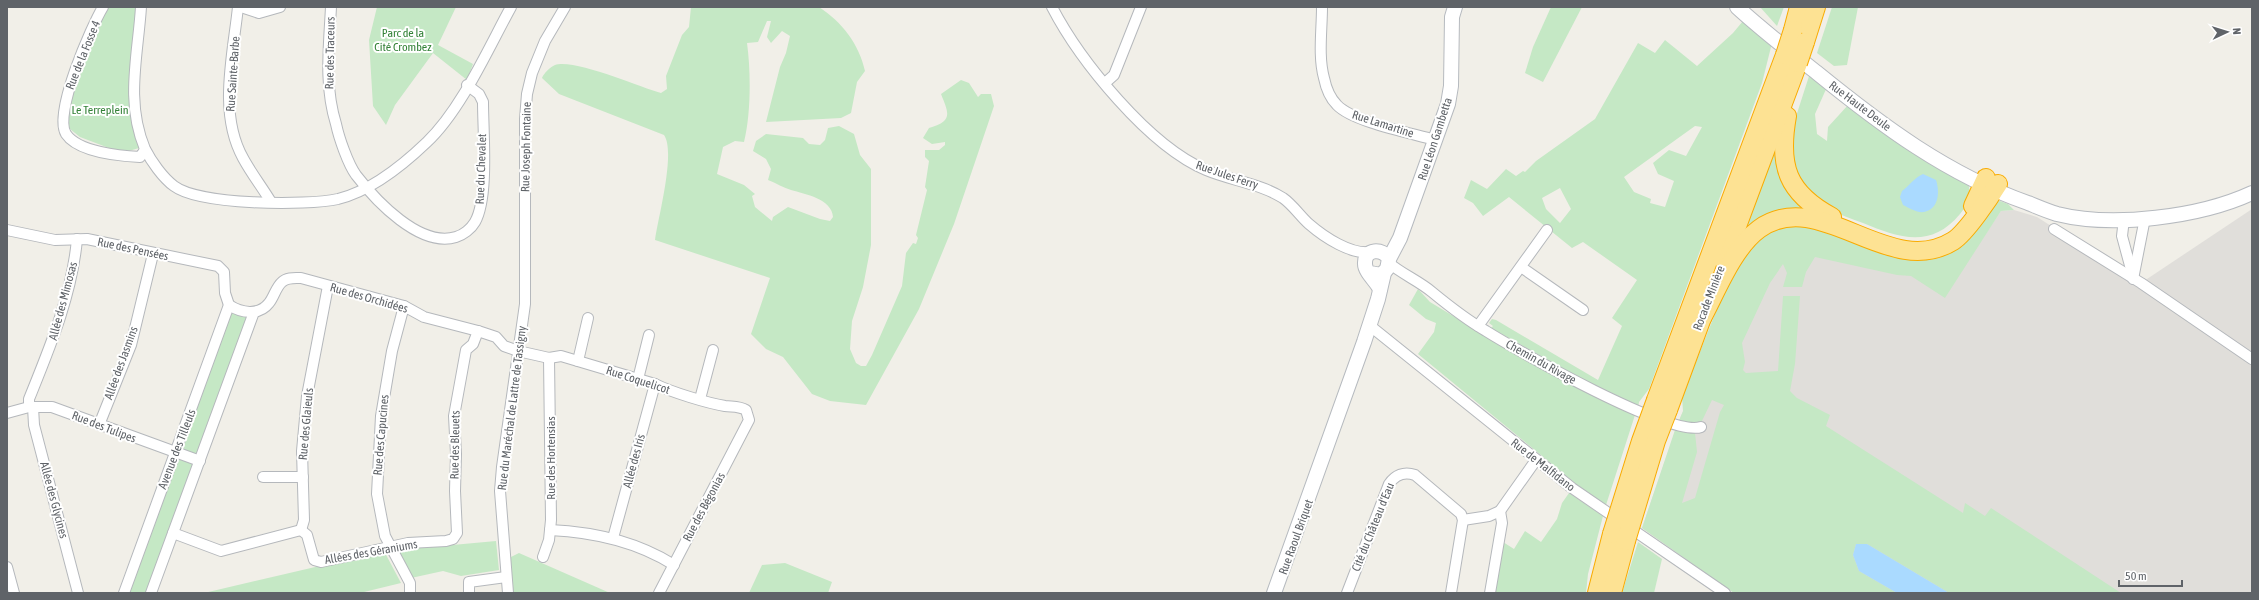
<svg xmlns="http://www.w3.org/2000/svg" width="2259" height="600" font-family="'Asap Condensed',sans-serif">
<rect width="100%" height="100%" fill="#f1efe8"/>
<path fill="#e0deda" d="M2252,209V593H1734L1642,528L1678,423L1749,258L1820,238L1977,247L2001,211L2014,210L2037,217L2141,283Z"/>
<g fill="#c5e8c5" fill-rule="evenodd">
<path d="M108,7H138L137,136L139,148L122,153L80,137L65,125C70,82 90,45 108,7Z"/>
<path d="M377,7H456L438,45L473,64L467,80L433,53L395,105L386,125L373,106L369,40Z"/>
<path d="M691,7H819C842,22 859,44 865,71L857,82L851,113L841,118L766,122L780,67L786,53L790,36L782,31L771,43L767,37L771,21H767L758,42L747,43C751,72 751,114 744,142L735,141L723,147L717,174L744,185L755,194L752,196L755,207L772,221L773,217L788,207L820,219L830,221L833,217C832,199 805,194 791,190C784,188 776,183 768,180L771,169L766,159L753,151L756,141L766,134L803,138L809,144L820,145L825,140L828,128L839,126L854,134L860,155L871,169V245L863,287L852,321L850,349L856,363L861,366H866L872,355L902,286L906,253L913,243L916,244L918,238L916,235L927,190L925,187L929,161L925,157V150H939L945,145V142L932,144L923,138L929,128C953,121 949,114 941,94L961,80L969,83L978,97L981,94H991L994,106L954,224L919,309L866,405L830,401L812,394L783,357L766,349L751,334L770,278L655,240C658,218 676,152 664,135L559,94L542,78C544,73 550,67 555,65C573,58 640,87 661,93L667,89L666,76L682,35L689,27Z"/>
<path d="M1551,7H1582L1543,82L1525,73L1533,47Z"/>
<path d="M1760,7H1784L1777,26Z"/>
<path d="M1832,7H1858L1847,65L1834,66L1817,53Z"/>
<path d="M1743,21L1772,43L1762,83L1649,389L1639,402L1638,408L1594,386L1491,328L1493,326L1489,323L1492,319L1496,320L1598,380L1622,326L1612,318L1637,280L1583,242L1572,248L1509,197L1483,216L1473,203L1464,198L1471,180L1487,189L1506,169L1516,176L1523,171L1525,172L1536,161L1595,119L1638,43L1655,53L1665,40L1697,66L1733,33ZM1695,126L1702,127L1686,156L1669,150L1653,163L1658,174L1674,181L1665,207L1650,203L1651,199L1634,192L1624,177ZM1560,188L1571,209L1560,223L1546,209L1542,198Z"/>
<path d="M1810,73L1827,87L1815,114L1817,134L1827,141L1828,127L1849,104L1967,181C1973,194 1968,204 1960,214C1931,249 1899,238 1863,223C1852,219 1840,215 1829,209C1818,201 1807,190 1796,182L1791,132Z"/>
<path d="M1779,142L1812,210L1741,237Z"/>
<path d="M2000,201L2008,204L2014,210L2001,211L1945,298L1911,276L1897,275L1815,257L1806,272L1802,287H1783L1787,273L1783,264L1770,283L1742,343L1745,362L1743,370L1746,373L1778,371L1783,296H1800L1795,364L1790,391L1797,398L1830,415L1826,426L1963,513L1965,503L1985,516L1991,508L2121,593H1949L1867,544H1856L1853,555L1859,571L1897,593H1734L1642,528L1676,427L1695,433L1697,452L1682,503L1695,498L1720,412L1724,405L1712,400L1701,423H1678L1683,411L1682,397L1730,276L1760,234L1797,221L1920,255L1993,202Z"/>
<path d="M1418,289L1430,302L1483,334L1635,415L1606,505L1576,484L1418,354L1434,332L1436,323L1426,319L1409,305Z"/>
<path d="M234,311L246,316L248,320L196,457L183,453L179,448L230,312Z"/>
<path d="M179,458L193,463L195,468L149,593H126L175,460Z"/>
<path d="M1569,493L1603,516L1588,574L1586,593H1494L1503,542L1514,549L1525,531L1541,542L1557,519L1562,503Z"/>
<path d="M496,541L499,570L461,576L443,571L411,578L398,550Z"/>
<path d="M1638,542L1662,559L1654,593H1622Z"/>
<path d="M384,551L401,583L360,593H204Z"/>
<path d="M519,553L610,593H513L509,558Z"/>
<path d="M785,563L832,582L828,593H749L762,565Z"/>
</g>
<g fill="#aadaff">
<path d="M1923,174L1936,180C1940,192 1939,209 1924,212C1917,213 1909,208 1903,205L1900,197L1902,191C1909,186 1915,177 1923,174Z"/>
<path d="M1856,544H1867L1949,593H1897L1859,571L1853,555Z"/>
</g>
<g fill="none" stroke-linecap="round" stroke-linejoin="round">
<g stroke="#b5b8bc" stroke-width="12">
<g id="minor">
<path d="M103,7C91,27 53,114 66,134C78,152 120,156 140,157L145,150"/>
<path d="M141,7C138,55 125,102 145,149C151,161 163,178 174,186C199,205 306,206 338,199C371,191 402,166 427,142C461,110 488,49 511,7"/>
<path d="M238,7C233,55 218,113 243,158C251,173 262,187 271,202"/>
<path d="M241,7L259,13L280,7"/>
<path d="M331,7C329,47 324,85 336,124C339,138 348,164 356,175C376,201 420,248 456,237C463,235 471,229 475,222C489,197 483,133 483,102L479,94L467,85"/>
<path d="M1052,7C1080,61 1149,146 1206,170C1232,181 1259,183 1283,198C1293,205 1300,216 1309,224C1324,237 1351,255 1371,252"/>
<path d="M1322,7C1322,30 1318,56 1324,78C1326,88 1330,98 1337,105C1353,122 1411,133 1435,140"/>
<path d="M1105,83L1114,75L1141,7"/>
<path d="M2124,219L2122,236L2132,273"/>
<path d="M2054,229L2141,283L2252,359"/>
<path d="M7,230L55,240L87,239L218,266L224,272L225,293L229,305"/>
<path d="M1389,263C1402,274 1419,281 1432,292C1449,306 1467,320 1486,331C1518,351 1671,438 1701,427"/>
<path d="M1521,267L1583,310"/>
<path d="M2133,279L2145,218"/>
<path d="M229,305C241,313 259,316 269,303C274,297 276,287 282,282C287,277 295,278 301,278L404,306L424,317L478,331L496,337L504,346L518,351L549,358L561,356L655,384C671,392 707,403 725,406C733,407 739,406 746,410L749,420L659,593"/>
<path d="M404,306L392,351L381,416L377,494L385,536L410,583V593"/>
<path d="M1369,325L1572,488L1725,593"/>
<path d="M1478,326L1547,230"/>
<path d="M578,361L588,318"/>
<path d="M638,379L649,335"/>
<path d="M700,399L713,350"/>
<path d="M29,407V399C50,347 72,295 77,239"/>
<path d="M33,407L34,425L78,593"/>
<path d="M7,413L29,407H52L200,461"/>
<path d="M99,425L131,345L153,254"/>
<path d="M263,477H303"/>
<path d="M1463,520L1489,516L1500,511L1536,460"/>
<path d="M301,530L307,535L314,560L321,562L408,543L446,541L453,539L457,533L455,491L456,454L454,416L466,350L473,344L478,331"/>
<path d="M301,530L304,520L302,451L307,396L328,286"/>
<path d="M550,530C594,532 636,541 674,565"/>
<path d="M173,533L221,551L301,530"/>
<path d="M613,538L655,384"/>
<path d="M543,557L549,540L551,520L549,358"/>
<path d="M7,567L14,593"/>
<path d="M124,593L229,305"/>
<path d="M151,593L254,312"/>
<path d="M469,593V582L506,577"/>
<path d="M508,593L500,491L502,467L525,304V119L527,94L532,73L545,41L565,7"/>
<path d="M1347,593L1389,484C1395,475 1404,471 1415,475L1461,514L1463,520L1451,593"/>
<path d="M1490,593L1502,523L1500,511"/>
</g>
</g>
<g stroke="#b6babf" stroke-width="16">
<g id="secondary">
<path d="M1737,7C1762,30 1789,51 1816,72C1881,125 1948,175 2028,203C2038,207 2047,211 2057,214C2113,228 2200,217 2252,193"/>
<path d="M1389,259L1400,238L1448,104L1451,86L1452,17L1455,7"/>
<path d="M1370,273L1381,275L1387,269L1389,259C1383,248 1364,248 1365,264C1365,272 1376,281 1380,289"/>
<path d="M1274,593L1364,342L1378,299L1384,273"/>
</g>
</g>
<g stroke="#f9ab00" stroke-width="20">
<g id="motorway">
<path d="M1793,30L1799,7"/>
<path d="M1805,42L1816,7"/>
<path d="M1787,116C1778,166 1787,193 1832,217"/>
<path d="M1973,206L1986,178"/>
<path d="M1724,261L1798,63"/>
<path d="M1702,318C1717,290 1733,248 1759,229C1820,185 1889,281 1953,241C1966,233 1990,197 1998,184"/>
<path d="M1656,400L1785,55"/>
<path d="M1668,410L1706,307"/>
<path d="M1597,593L1612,534"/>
<path d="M1612,593L1626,541"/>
</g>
</g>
<use href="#minor" stroke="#fff" stroke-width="10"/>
<use href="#secondary" stroke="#fff" stroke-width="14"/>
<use href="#motorway" stroke="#fde293" stroke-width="18"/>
<g stroke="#f9ab00" stroke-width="20" stroke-linecap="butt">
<g id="motorway-bridge">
<path d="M1785,55L1793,30"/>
<path d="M1798,63L1805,42"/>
<path d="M1612,534L1641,441L1656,400"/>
<path d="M1626,541L1656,441L1668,410"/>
</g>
</g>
<use href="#motorway-bridge" stroke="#fde293" stroke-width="18"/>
</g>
<g text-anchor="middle" stroke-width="4" stroke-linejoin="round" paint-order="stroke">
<g font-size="12" fill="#348238" stroke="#fff">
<text x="403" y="37">Parc de la<tspan x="403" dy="14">Cité Crombez</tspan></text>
<text x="100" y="114">Le Terreplein</text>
</g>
<g font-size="12" fill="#5f6368" stroke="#fff">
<text transform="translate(330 53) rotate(-89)" y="4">Rue des Traceurs</text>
<text transform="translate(83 55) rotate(-68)" y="4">Rue de la Fosse 4</text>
<text transform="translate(233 74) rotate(-86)" y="4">Rue Sainte-Barbe</text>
<text transform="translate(1860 106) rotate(37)" y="4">Rue Haute Deule</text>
<text transform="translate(1383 124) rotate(18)" y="4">Rue Lamartine</text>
<text transform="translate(1435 139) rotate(-72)" y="4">Rue Léon Gambetta</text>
<text transform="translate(526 147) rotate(-89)" y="4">Rue Joseph Fontaine</text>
<text transform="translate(481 169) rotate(-88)" y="4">Rue du Chevalet</text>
<text transform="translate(1227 175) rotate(19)" y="4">Rue Jules Ferry</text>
<text transform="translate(133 249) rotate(12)" y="4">Rue des Pensées</text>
<text transform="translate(369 298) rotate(16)" y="4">Rue des Orchidées</text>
<text transform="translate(1709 298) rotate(-69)" y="4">Rocade Minière</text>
<text transform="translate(63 301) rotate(-75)" y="4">Allée des Mimosas</text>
<text transform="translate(1541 362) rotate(29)" y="4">Chemin du Rivage</text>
<text transform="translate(121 363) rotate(-70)" y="4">Allée des Jasmins</text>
<text transform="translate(638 380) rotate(18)" y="4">Rue Coquelicot</text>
<text transform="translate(512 408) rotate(-83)" y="4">Rue du Maréchal de Lattre de Tassigny</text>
<text transform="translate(306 424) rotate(-85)" y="4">Rue des Glaieuls</text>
<text transform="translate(104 427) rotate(21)" y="4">Rue des Tulipes</text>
<text transform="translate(381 435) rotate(-85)" y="4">Rue des Capucines</text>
<text transform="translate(455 445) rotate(-89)" y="4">Rue des Bleuets</text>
<text transform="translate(177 449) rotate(-69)" y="4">Avenue des Tilleuls</text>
<text transform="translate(551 458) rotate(-90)" y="4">Rue des Hortensias</text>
<text transform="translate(634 461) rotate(-75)" y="4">Allée des Iris</text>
<text transform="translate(1543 465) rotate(38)" y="4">Rue de Malfidano</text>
<text transform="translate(54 500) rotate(75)" y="4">Allée des Glycines</text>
<text transform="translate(704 507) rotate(-62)" y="4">Rue des Bégonias</text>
<text transform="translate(1373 527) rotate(-68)" y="4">Cité du Château d'Eau</text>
<text transform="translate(1296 537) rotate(-70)" y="4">Rue Raoul Briquet</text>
<text transform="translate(371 552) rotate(-10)" y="4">Allées des Géraniums</text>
</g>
</g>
<rect width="2259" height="600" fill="none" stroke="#5f6368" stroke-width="16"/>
<g transform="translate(2227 32) rotate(86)" stroke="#ffffff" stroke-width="3" paint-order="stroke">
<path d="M0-3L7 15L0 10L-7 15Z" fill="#5f6368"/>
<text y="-6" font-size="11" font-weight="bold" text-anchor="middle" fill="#5f6368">N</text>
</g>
<path d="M2119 580v6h63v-6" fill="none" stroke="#5f6368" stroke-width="2"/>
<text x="2125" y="580" font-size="12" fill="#5f6368" stroke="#ffffff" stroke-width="3" paint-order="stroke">50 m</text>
</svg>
